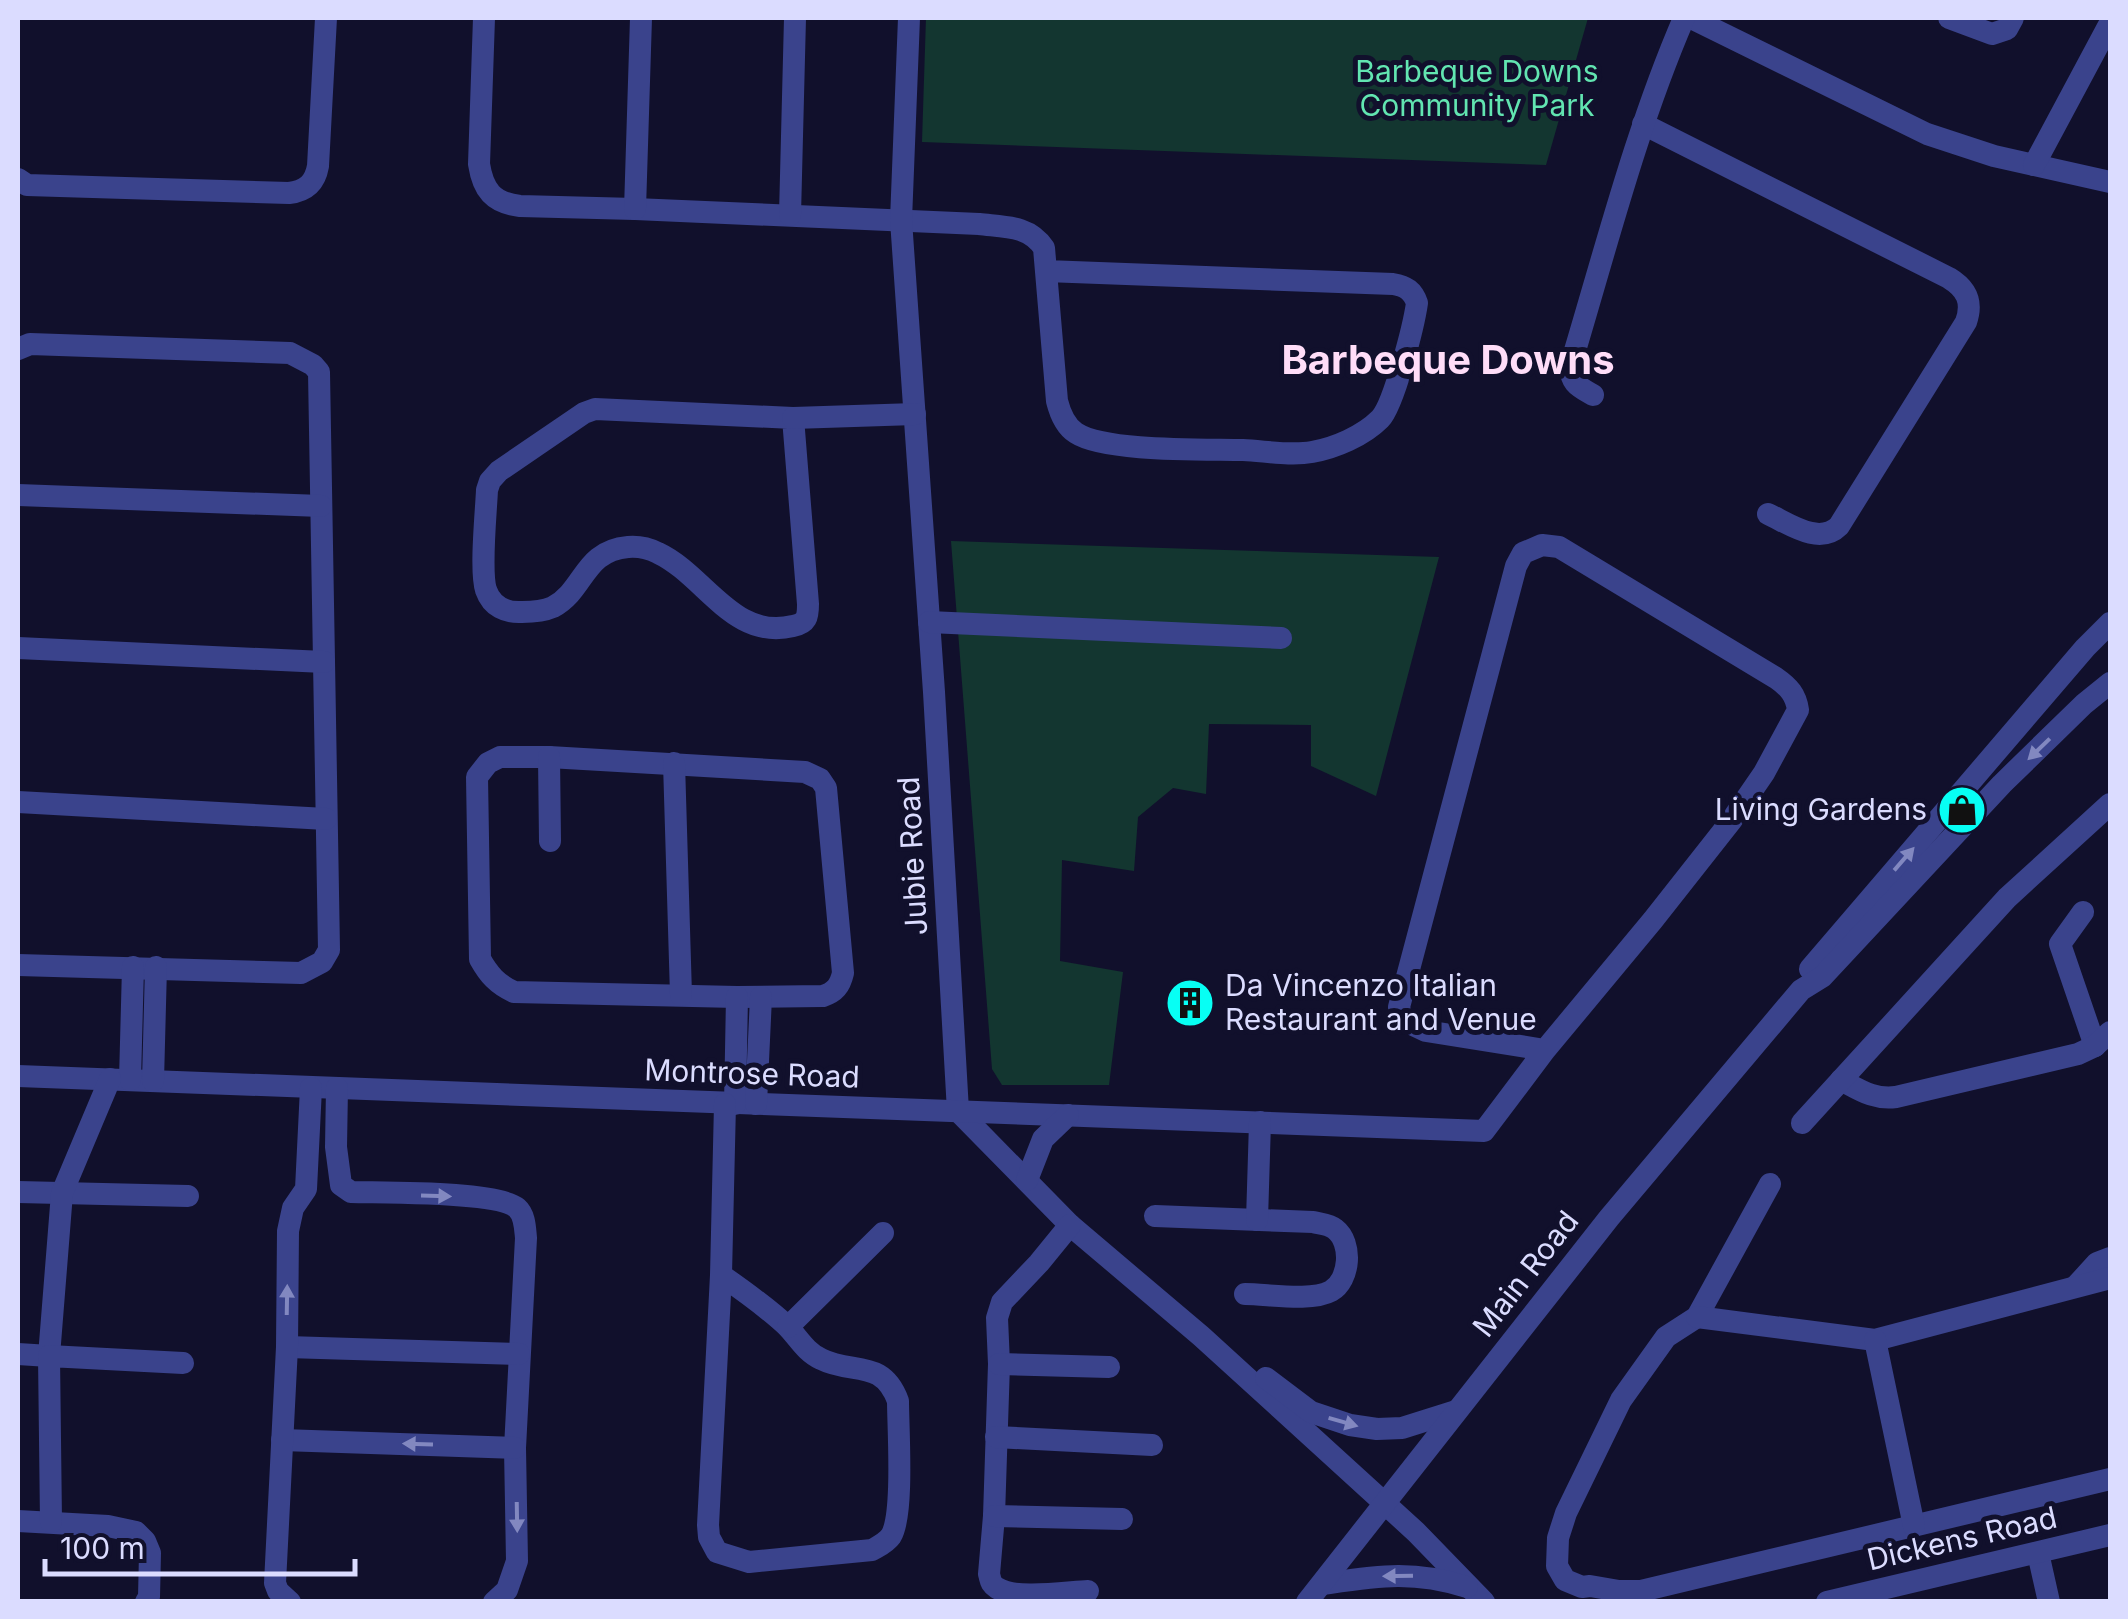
<svg xmlns="http://www.w3.org/2000/svg" width="2128" height="1619" font-family="Inter,sans-serif">
<rect width="100%" height="100%" fill="#11102c"/>
<g fill="#133630">
<path d="M926,18H1588L1546,165L922,142Z"/>
<path d="M951,541L1439,557L1376,796L1311,766V725L1209,724L1206,794L1173,788L1138,817L1134,871L1062,860L1060,961L1123,972L1109,1085H1002L992,1069Z"/>
</g>
<g fill="none" stroke-linecap="round" stroke-linejoin="round">
<g stroke="#3a438c" stroke-width="22">
<path d="M484,18L479,164C483,190 493,203 520,206L635,209L979,224C1004,227 1029,225 1044,248L1057,401C1060,413 1065,426 1076,433C1105,452 1205,449 1243,450C1265,451 1291,456 1312,452C1335,448 1363,436 1380,419C1394,405 1414,324 1417,303C1413,291 1406,286 1393,284L1046,271"/>
<path d="M909,18L901,220L934,692L958,1111L1070,1225L1201,1336L1416,1532L1484,1602"/>
<path d="M1691,18L1927,134L1994,156L2110,182"/>
<path d="M1949,18L1992,34L2007,29L2013,18"/>
<path d="M1643,124L1949,278C1967,289 1973,302 1966,322L1839,526C1819,546 1788,523 1768,514"/>
<path d="M2034,165L2110,23"/>
<path d="M18,179L27,185L289,193C306,191 315,183 318,166L326,18"/>
<path d="M635,209L641,18"/>
<path d="M790,215L795,18"/>
<path d="M18,349L30,344L290,353L313,365L319,372L329,950L322,962L301,973L18,965"/>
<path d="M1593,395C1579,387 1569,383 1571,364C1606,248 1636,129 1684,18"/>
<path d="M595,409L793,418L808,604C808,617 807,623 793,626C733,641 705,575 658,553C648,548 639,546 628,547C583,551 585,590 553,607C544,611 531,612 522,612C506,613 492,607 486,590C480,571 486,513 487,490L490,481L499,471L584,413Z"/>
<path d="M793,418L915,414"/>
<path d="M18,495L321,506"/>
<path d="M929,622L1281,638"/>
<path d="M18,648L324,662"/>
<path d="M500,757H549L805,772L820,779L826,788L843,973C840,986 835,992 823,996L737,997L514,992C497,984 489,975 480,959L477,777L488,763Z"/>
<path d="M549,757L550,841"/>
<path d="M674,763L681,995"/>
<path d="M18,802L326,819"/>
<path d="M2083,912L2060,944L2095,1046"/>
<path d="M1810,969L2085,648L2110,623"/>
<path d="M18,1076L1484,1131L1545,1050L1653,920L1731,821L1764,773L1798,710C1796,695 1789,687 1776,678L1559,547L1542,545L1523,553L1516,566L1399,1007L1401,1015L1407,1022L1426,1031L1545,1050"/>
<path d="M130,1080L133,967"/>
<path d="M1841,1080C1860,1090 1874,1100 1896,1097L2078,1054L2095,1046L2110,1032"/>
<path d="M153,1081L156,967"/>
<path d="M337,1088L336,1147L341,1185L351,1192C381,1193 498,1191 517,1208C525,1215 525,1228 526,1238L515,1448L517,1561L507,1590L494,1602"/>
<path d="M735,1104L737,997"/>
<path d="M756,1104L761,997"/>
<path d="M1802,1123L2007,898L2110,804"/>
<path d="M1027,1180L1043,1139L1068,1115"/>
<path d="M1770,1184L1697,1317L1666,1337L1621,1400L1566,1513L1558,1538L1557,1566L1565,1580L1582,1587L1590,1586L1619,1591H1641L2110,1479"/>
<path d="M18,1192L188,1196"/>
<path d="M1155,1216L1313,1222C1321,1224 1329,1224 1335,1229C1353,1243 1350,1280 1331,1291C1311,1302 1268,1294 1245,1294"/>
<path d="M1257,1220L1260,1122"/>
<path d="M1070,1225L1039,1263L1002,1302L997,1318L999,1364L994,1516L989,1574C991,1581 990,1583 997,1588C1015,1600 1066,1592 1088,1591"/>
<path d="M721,1275C744,1291 768,1308 788,1327C799,1339 806,1352 821,1359C852,1375 882,1358 898,1401C898,1428 904,1515 891,1536C886,1543 879,1546 872,1550L749,1562L717,1552L709,1537L708,1525L721,1275L725,1104"/>
<path d="M2076,1286L2097,1263L2110,1258"/>
<path d="M1697,1317L1875,1340L2110,1278"/>
<path d="M788,1327L883,1233"/>
<path d="M1875,1340L1914,1526"/>
<path d="M287,1347L519,1354"/>
<path d="M18,1354L49,1356L62,1193L110,1079"/>
<path d="M999,1364L1109,1367"/>
<path d="M1266,1378L1311,1412L1350,1425L1377,1429L1402,1428L1456,1411"/>
<path d="M996,1437L1152,1445"/>
<path d="M282,1440L515,1448"/>
<path d="M994,1516L1122,1519"/>
<path d="M18,1521L108,1526L136,1532L145,1541L150,1553L149,1597L146,1602"/>
<path d="M51,1522L49,1356L183,1363"/>
<path d="M2038,1553L2049,1602"/>
<path d="M1323,1584C1378,1576 1412,1570 1467,1587"/>
<path d="M290,1602L278,1591L275,1583L287,1347L288,1231L293,1208L306,1189L311,1088"/>
<path d="M1307,1602L1609,1218L1801,990L1822,977L2002,784L2084,704L2110,683"/>
<path d="M1827,1602L2110,1535"/>
</g>
</g>
<defs><path id="oneway-solid" d="M-6-.8H1V-3.2L6.5 0L1 3.2V.8H-6Z" transform="scale(2.5)"/></defs>
<g fill="#8288c0">
<use href="#oneway-solid" transform="translate(2039 749) rotate(136)"/>
<use href="#oneway-solid" transform="translate(1904 859) rotate(-49)"/>
<use href="#oneway-solid" transform="translate(436 1196) rotate(2)"/>
<use href="#oneway-solid" transform="translate(287 1300) rotate(-89)"/>
<use href="#oneway-solid" transform="translate(1343 1422) rotate(16)"/>
<use href="#oneway-solid" transform="translate(418 1444) rotate(-178)"/>
<use href="#oneway-solid" transform="translate(517 1517) rotate(89)"/>
<use href="#oneway-solid" transform="translate(1398 1576) rotate(179)"/>
</g>
<defs>
<g id="shop-disc" transform="scale(2.5)"><circle r="9.5" fill="#07fff4" stroke="#11102c"/><path d="M-5-2.5h2.3a2.7 3.5 0 0 1 5.4 0H5L5.5 6h-11ZM-1.5-2.5h3a1.5 2.3 0 0 0-3 0Z" fill="#111"/></g>
<g id="building-disc" transform="scale(2.5)"><circle r="9.5" fill="#07fff4" stroke="#11102c"/><path d="M-4-6H4V6H1V3H-1V6H-4ZM-2.5-4.3h1.7v1.8h-1.7ZM.8-4.3h1.7v1.8H.8ZM-2.5-1h1.7V.8h-1.7ZM.8-1h1.7V.8H.8Z" fill="#111"/></g>
</defs>
<g fill-rule="evenodd">
<use href="#shop-disc" x="1962" y="810"/>
<use href="#building-disc" x="1190" y="1003"/>
</g>
<g text-anchor="middle" stroke-width="10" stroke-linejoin="round" paint-order="stroke">
<g font-size="30" fill="#62e5b1" stroke="#11102c">
<text x="1477" y="82">Barbeque Downs<tspan x="1477" dy="34">Community Park</tspan></text>
</g>
<g font-size="30" fill="#dbdcff" stroke="#11102c" text-anchor="end">
<text x="1927" y="820">Living Gardens</text>
<text x="1225" y="996" text-anchor="start">Da Vincenzo Italian<tspan x="1225" dy="34">Restaurant and Venue</tspan></text>
</g>
<g font-size="30" fill="#dbdcff" stroke="#11102c">
<text transform="translate(913 856) rotate(-93)" y="10">Jubie Road</text>
<text transform="translate(752 1074) rotate(2)" y="10">Montrose Road</text>
<text transform="translate(1526 1274) rotate(-52)" y="10">Main Road</text>
<text transform="translate(1962 1539) rotate(-13)" y="10">Dickens Road</text>
</g>
<g font-size="40" font-weight="bold" fill="#ffddf8" stroke="#11102c">
<text x="1448" y="374">Barbeque Downs</text>
</g>
</g>
<rect width="2128" height="1619" fill="none" stroke="#dbdcff" stroke-width="40"/>
<path d="M45 1559v15h310v-15" fill="none" stroke="#dbdcff" stroke-width="5"/>
<text x="60" y="1559" font-size="30" fill="#dbdcff" stroke="#11102c" stroke-width="8" paint-order="stroke">100 m</text>
</svg>
